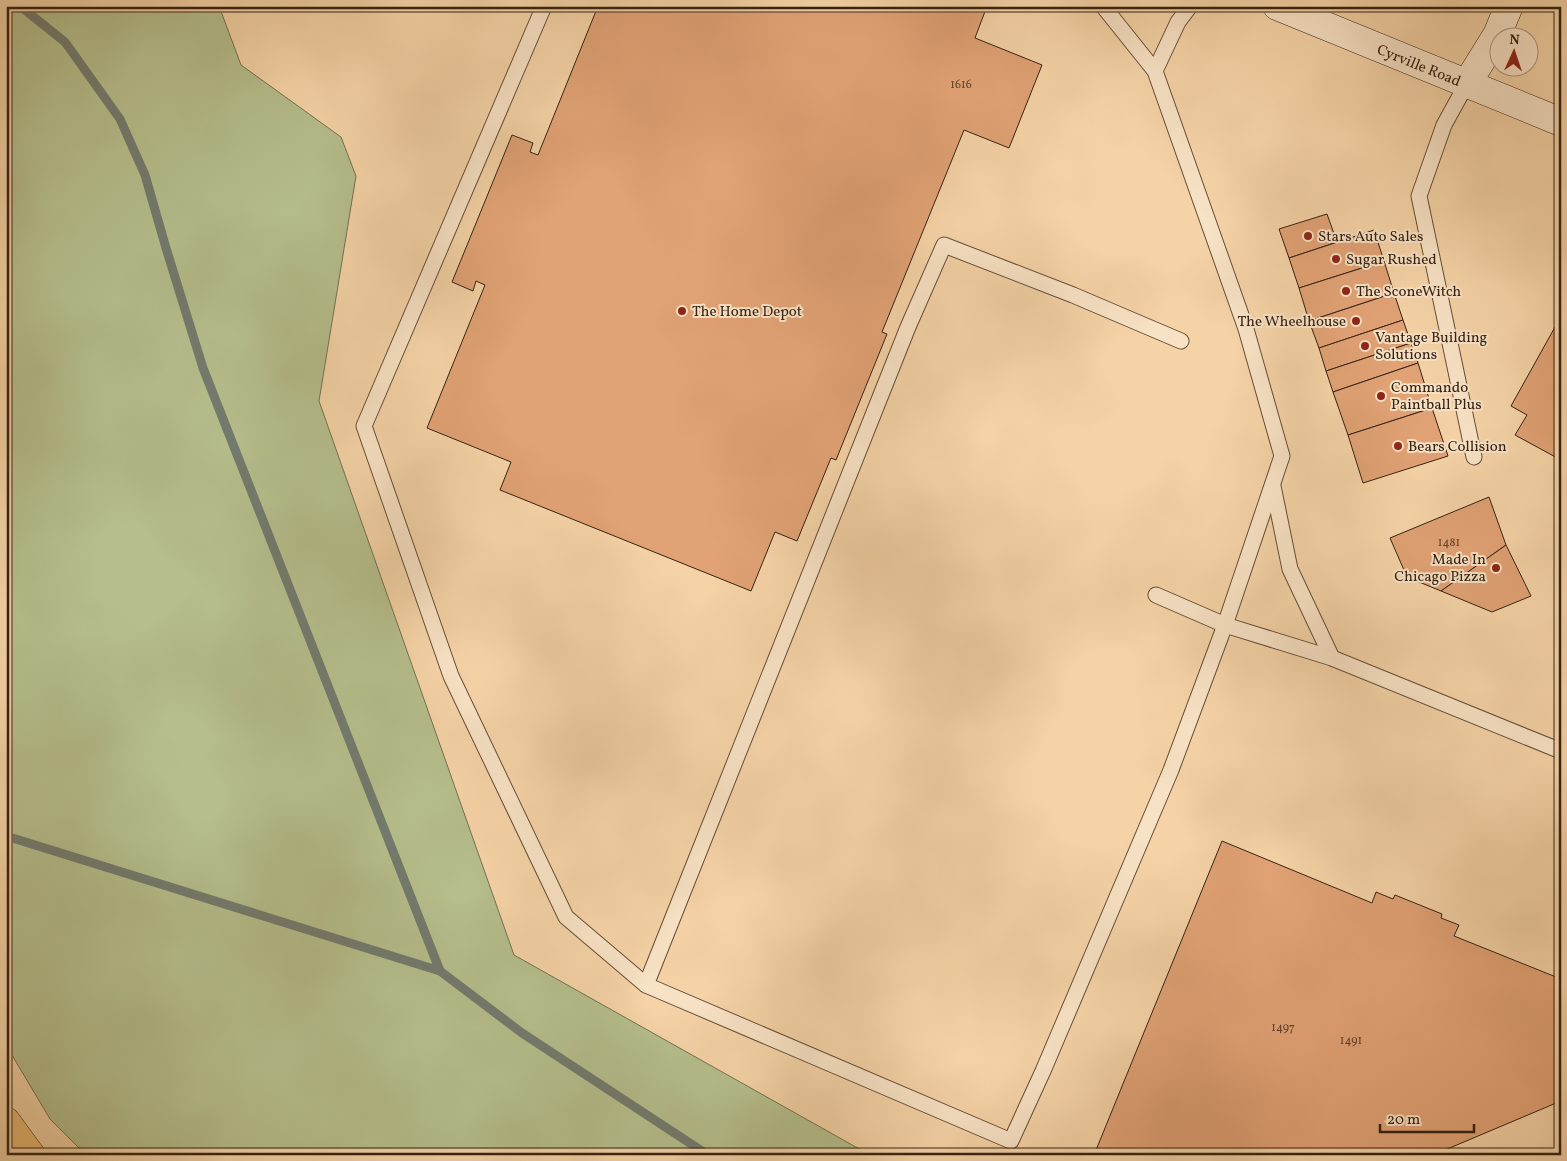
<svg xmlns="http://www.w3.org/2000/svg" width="1567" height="1161" font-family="Vollkorn,serif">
<rect width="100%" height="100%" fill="#f5d3a6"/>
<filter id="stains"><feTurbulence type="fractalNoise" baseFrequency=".004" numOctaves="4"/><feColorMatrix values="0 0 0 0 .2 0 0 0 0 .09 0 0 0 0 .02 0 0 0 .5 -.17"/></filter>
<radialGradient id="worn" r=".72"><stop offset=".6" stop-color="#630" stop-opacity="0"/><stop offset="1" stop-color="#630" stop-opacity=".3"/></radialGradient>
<path fill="#b5be8c" stroke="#757050" d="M6,6H219L241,65L341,137L356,176L319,401L514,955L870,1155H86L50,1119L6,1045Z"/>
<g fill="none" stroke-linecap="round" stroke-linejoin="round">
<g stroke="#737b6e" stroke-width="9">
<path d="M20,6L65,42L120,119L145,175L166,248L203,368L440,971L522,1033L708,1155"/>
<path d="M6,836L440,971"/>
</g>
</g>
<g fill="#e1a275" stroke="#352214">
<path d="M598,6H987L975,38L1042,65L1009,148L964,130L882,332L887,334L836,460L831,458L797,541L775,532L751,591L500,490L511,462L427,428L485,285L476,281L473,291L452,282L512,135L533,143L530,152L538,155Z"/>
<path d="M1327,214L1337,242L1289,258L1279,229Z"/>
<path d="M1374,230L1384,261L1299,288L1289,258Z"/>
<path d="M1384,261L1394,293L1309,321L1299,288Z"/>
<path d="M1394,293L1403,320L1319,348L1309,321Z"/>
<path d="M1403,320L1411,343L1326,371L1319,348Z"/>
<path d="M1555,327L1561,330V460L1515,435L1527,415L1511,406Z"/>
<path d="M1411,343L1418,363L1333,392L1326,371Z"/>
<path d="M1418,363L1432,408L1348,435L1333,392Z"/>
<path d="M1432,408L1448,456L1363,483L1348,435Z"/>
<path d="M1489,497L1506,545L1441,591L1407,577L1390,538Z"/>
<path d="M1506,545L1531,596L1492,612L1441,591Z"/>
<path d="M1222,841L1372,903L1376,892L1393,899L1395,895L1442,914L1441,918L1459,925L1454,936L1561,979V1101L1433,1155H1094Z"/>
</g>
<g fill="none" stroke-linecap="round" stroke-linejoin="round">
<g stroke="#654e38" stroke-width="17">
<g id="lane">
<path d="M544,6L364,426L451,676L566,917L646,985"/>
<path d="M1103,6L1155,71L1246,329L1282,456L1225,625L1171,770L1043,1071L1011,1141L646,985L908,327L944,245L1073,295L1181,341"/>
<path d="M1155,71L1178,22L1190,6"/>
<path d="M1466,85L1444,125L1419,196L1474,457"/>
<path d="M1273,486L1290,569L1332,658"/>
<path d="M1156,595L1225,625L1332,658L1561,751"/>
</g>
</g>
<g stroke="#352214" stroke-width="29">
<g id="secondary">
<path d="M1277,6L1561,122"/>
<path d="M1466,85L1497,35L1509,6"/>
</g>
</g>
<g stroke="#352214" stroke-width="29">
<path id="highway" d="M6,1121L31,1155"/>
</g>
<use href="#lane" stroke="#f8e2c5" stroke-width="15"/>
<use href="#secondary" stroke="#f8e2c5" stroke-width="28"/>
<use href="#highway" stroke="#eaba73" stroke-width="28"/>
</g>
<g fill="#8f2418" stroke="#f8e2c5" stroke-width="2">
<circle cx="1308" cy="236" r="5"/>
<circle cx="1336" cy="259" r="5"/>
<circle cx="1346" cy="291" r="5"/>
<circle cx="682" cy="311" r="5"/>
<circle cx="1356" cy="321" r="5"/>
<circle cx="1365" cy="346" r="5"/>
<circle cx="1381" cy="396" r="5"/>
<circle cx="1398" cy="446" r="5"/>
<circle cx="1496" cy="568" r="5"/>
</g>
<g text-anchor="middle" stroke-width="4" stroke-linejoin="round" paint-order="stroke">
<g font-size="12" fill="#60422c">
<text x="961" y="88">1616</text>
<text x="1449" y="546">1481</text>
<text x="1283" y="1031">1497</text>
<text x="1351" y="1044">1491</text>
</g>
<g font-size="15" fill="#352214" stroke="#f8e2c5">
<text transform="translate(1419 65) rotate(22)" y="5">Cyrville Road</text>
</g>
<g font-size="15" fill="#352214" stroke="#f8e2c5" text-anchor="start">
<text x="1318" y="241">Stars Auto Sales</text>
<text x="1346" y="264">Sugar Rushed</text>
<text x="1356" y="296">The SconeWitch</text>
<text x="692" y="316">The Home Depot</text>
<text x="1346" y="326" text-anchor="end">The Wheelhouse</text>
<text x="1375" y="342">Vantage Building<tspan x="1375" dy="17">Solutions</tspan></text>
<text x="1391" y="392">Commando<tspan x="1391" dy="17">Paintball Plus</tspan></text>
<text x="1408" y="451">Bears Collision</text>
<text x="1486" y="564" text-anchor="end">Made In<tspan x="1486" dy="17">Chicago Pizza</tspan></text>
</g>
</g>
<rect width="1567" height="1161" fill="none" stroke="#f5d3a6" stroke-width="25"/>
<rect x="8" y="8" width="1552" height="1146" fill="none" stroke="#352214" stroke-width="2.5"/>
<rect x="12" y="12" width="1542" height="1136" fill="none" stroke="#352214"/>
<g transform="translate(1514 52) rotate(3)"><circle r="24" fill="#f8e2c5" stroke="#aa957e"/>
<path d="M0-4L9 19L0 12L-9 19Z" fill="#8f2418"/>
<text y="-8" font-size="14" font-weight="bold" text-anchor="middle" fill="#352214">N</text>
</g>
<path d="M1380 1124v8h94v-8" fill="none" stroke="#352214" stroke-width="2.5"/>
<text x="1387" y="1124" font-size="15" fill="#352214" stroke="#f8e2c5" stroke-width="4" paint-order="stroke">20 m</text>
<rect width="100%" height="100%" filter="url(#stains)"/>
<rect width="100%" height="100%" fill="url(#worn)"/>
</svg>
